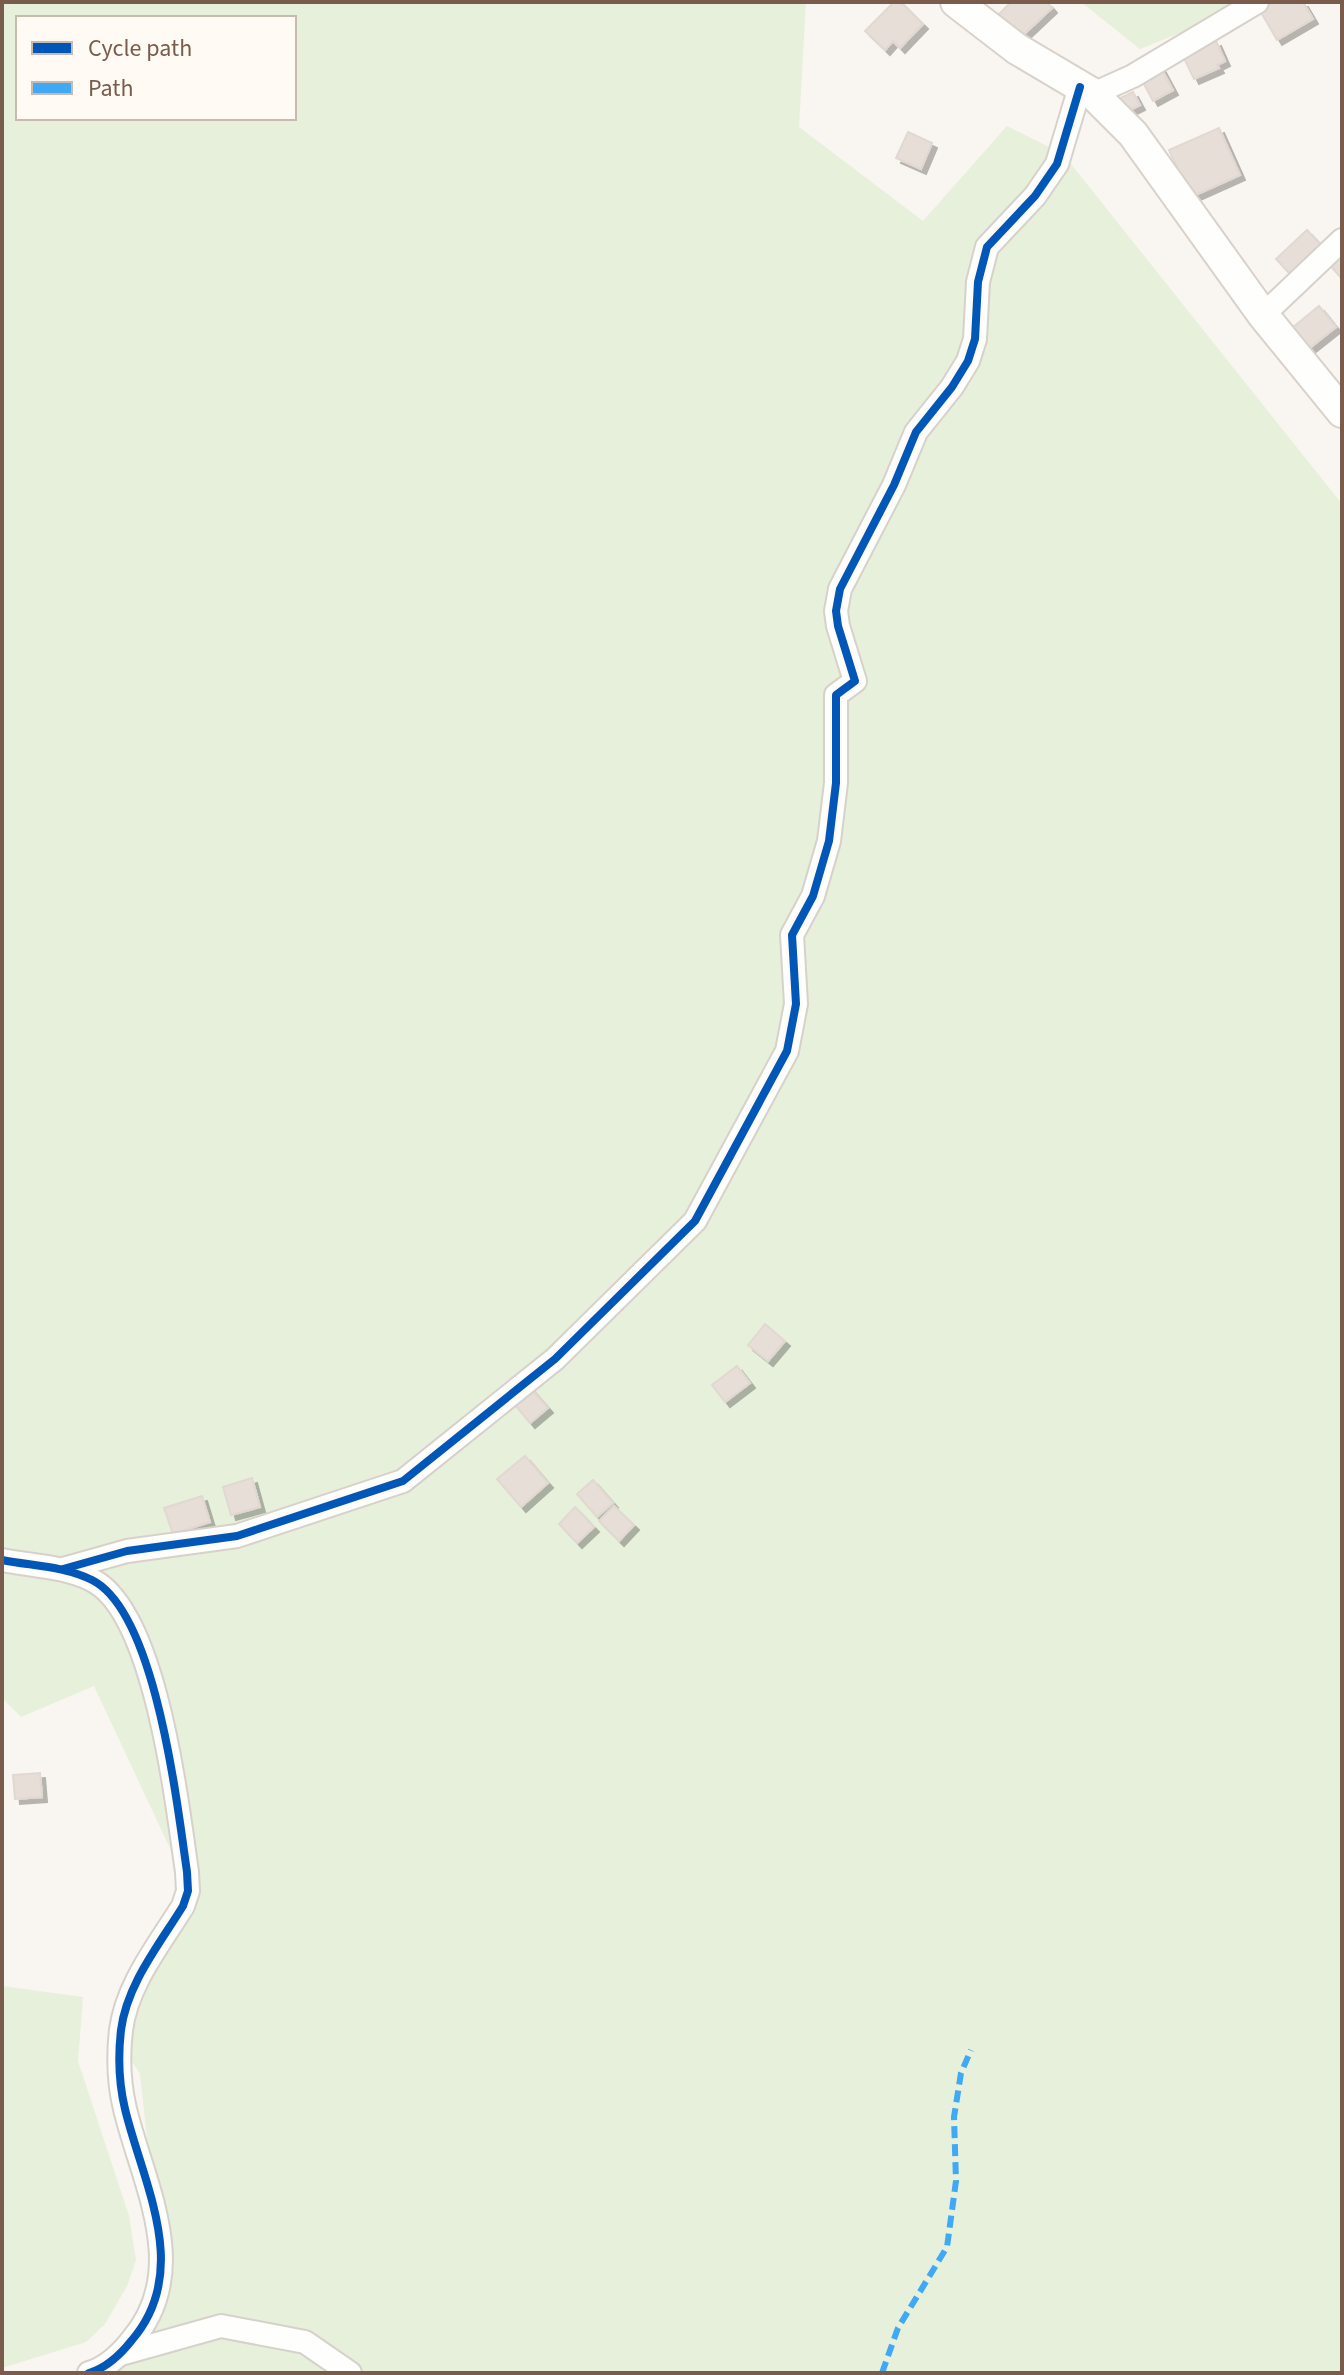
<svg xmlns="http://www.w3.org/2000/svg" width="1344" height="2375" font-family="'Source Sans 3',sans-serif">
<defs>
<filter id="shadow"><feDropShadow dx="5" dy="5" stdDeviation="0" flood-color="#0004"/></filter>
</defs>
<rect width="100%" height="100%" fill="#f9f5f0"/>
<g fill="#e7f0db" fill-rule="evenodd">
<path d="M2,2H806L799,127L923,221L1007,126L1063,154L1342,504V2373H99L129,2364L161,2267L140,2074C135,2066 127,2055 125,2046C119,1997 168,1943 197,1906L94,1686L21,1717L2,1698ZM18,18H294V118H18Z"/>
<path d="M1081,2H1257L1140,49Z"/>
<path d="M2,1986L83,1997L78,2061L129,2216L136,2260L127,2286L105,2324L86,2342L2,2368Z"/>
</g>
<g fill="#e6ded7" stroke="#e2d8d2" stroke-width="2" filter="url(#shadow)">
<path d="M894,2H901L923,24L900,48L893,41L885,50L865,31Z"/>
<path d="M1011,2H1047L1052,8L1019,39L998,15Z"/>
<path d="M1266,2H1303L1313,19L1277,40L1258,7Z"/>
<path d="M1216,41L1225,61L1217,65L1219,68L1194,79L1183,56Z"/>
<path d="M1159,64L1173,90L1153,101L1139,75Z"/>
<path d="M1133,92L1140,105L1118,116L1112,102Z"/>
<path d="M1219,128L1240,175L1182,201L1179,172L1169,150Z"/>
<path d="M908,132L932,143L921,169L896,158Z"/>
<path d="M1307,230L1322,246L1291,275L1276,259Z"/>
<path d="M1342,252V279L1329,264Z"/>
<path d="M1319,306L1336,327L1302,354L1286,333Z"/>
<path d="M765,1324L785,1341L768,1361L748,1345Z"/>
<path d="M737,1366L750,1383L725,1402L712,1385Z"/>
<path d="M528,1385L548,1408L530,1423L511,1400Z"/>
<path d="M525,1456L548,1483L521,1507L497,1479Z"/>
<path d="M252,1478L260,1507L231,1515L223,1487Z"/>
<path d="M593,1480L613,1503L597,1517L577,1494Z"/>
<path d="M202,1496L210,1522L173,1534L164,1508Z"/>
<path d="M614,1506L634,1525L619,1541L599,1521Z"/>
<path d="M575,1507L594,1527L577,1543L559,1524Z"/>
<path d="M40,1773L42,1797L15,1799L13,1775Z"/>
</g>
<g fill="none" stroke-linecap="round" stroke-linejoin="round">
<g stroke="#d7d1cb" stroke-width="26">
<g id="street">
<path d="M1093,94L1133,76L1257,2"/>
<path d="M1263,315L1342,240"/>
<path d="M2,1560C32,1566 64,1566 92,1580C156,1612 177,1804 187,1872L188,1891L183,1906C159,1945 127,1984 121,2030C118,2056 119,2084 125,2109C143,2184 192,2270 132,2340C121,2354 106,2368 89,2373"/>
<path d="M63,1569L127,1551L237,1536L403,1481L555,1359L695,1221L787,1051L796,1004L792,935L813,896L829,841L836,783V695L855,681L838,626L836,611L840,589L894,485L916,432L952,387L968,361L975,339L978,282L987,247L1035,196L1057,164L1080,87"/>
<path d="M121,2354L221,2326L305,2342L350,2373"/>
</g>
</g>
<g stroke="#d9d2cb" stroke-width="34">
<path id="secondary" d="M956,2L1017,49L1093,94L1133,134L1263,315L1342,412"/>
</g>
<use href="#street" stroke="#fefefd" stroke-width="22"/>
<use href="#secondary" stroke="#fefefd" stroke-width="30"/>
<path stroke="#3fa9f5" stroke-width="6" stroke-dasharray="12 6" stroke-linecap="butt" d="M882,2373L898,2328L947,2247L956,2181L954,2117L961,2073L971,2050"/>
<g stroke="#fffaf3" stroke-width="13">
<g id="cycleway">
<path d="M2,1560C32,1566 64,1566 92,1580C156,1612 177,1804 187,1872L188,1891L183,1906C159,1945 127,1984 121,2030C118,2056 119,2084 125,2109C143,2184 192,2270 132,2340C121,2354 106,2368 89,2373"/>
<path d="M63,1569L127,1551L237,1536L403,1481L555,1359L695,1221L787,1051L796,1004L792,935L813,896L829,841L836,783V695L855,681L838,626L836,611L840,589L894,485L916,432L952,387L968,361L975,339L978,282L987,247L1035,196L1057,164L1080,87"/>
</g>
</g>
<use href="#cycleway" stroke="#0057b8" stroke-width="8"/>
</g>
<rect width="1344" height="2375" fill="none" stroke="#7a5c4d" stroke-width="8"/>
<rect x="16" y="16" width="280" height="104" fill="#fffaf3" stroke="#cabbb1" stroke-width="2"/>
<rect x="32" y="42" width="40" height="12" fill="#0057b8" stroke="#cabbb1" stroke-width="2"/>
<text x="88" y="56" font-size="24" fill="#7a5c4d">Cycle path</text>
<rect x="32" y="82" width="40" height="12" fill="#3fa9f5" stroke="#cabbb1" stroke-width="2"/>
<text x="88" y="96" font-size="24" fill="#7a5c4d">Path</text>
</svg>
